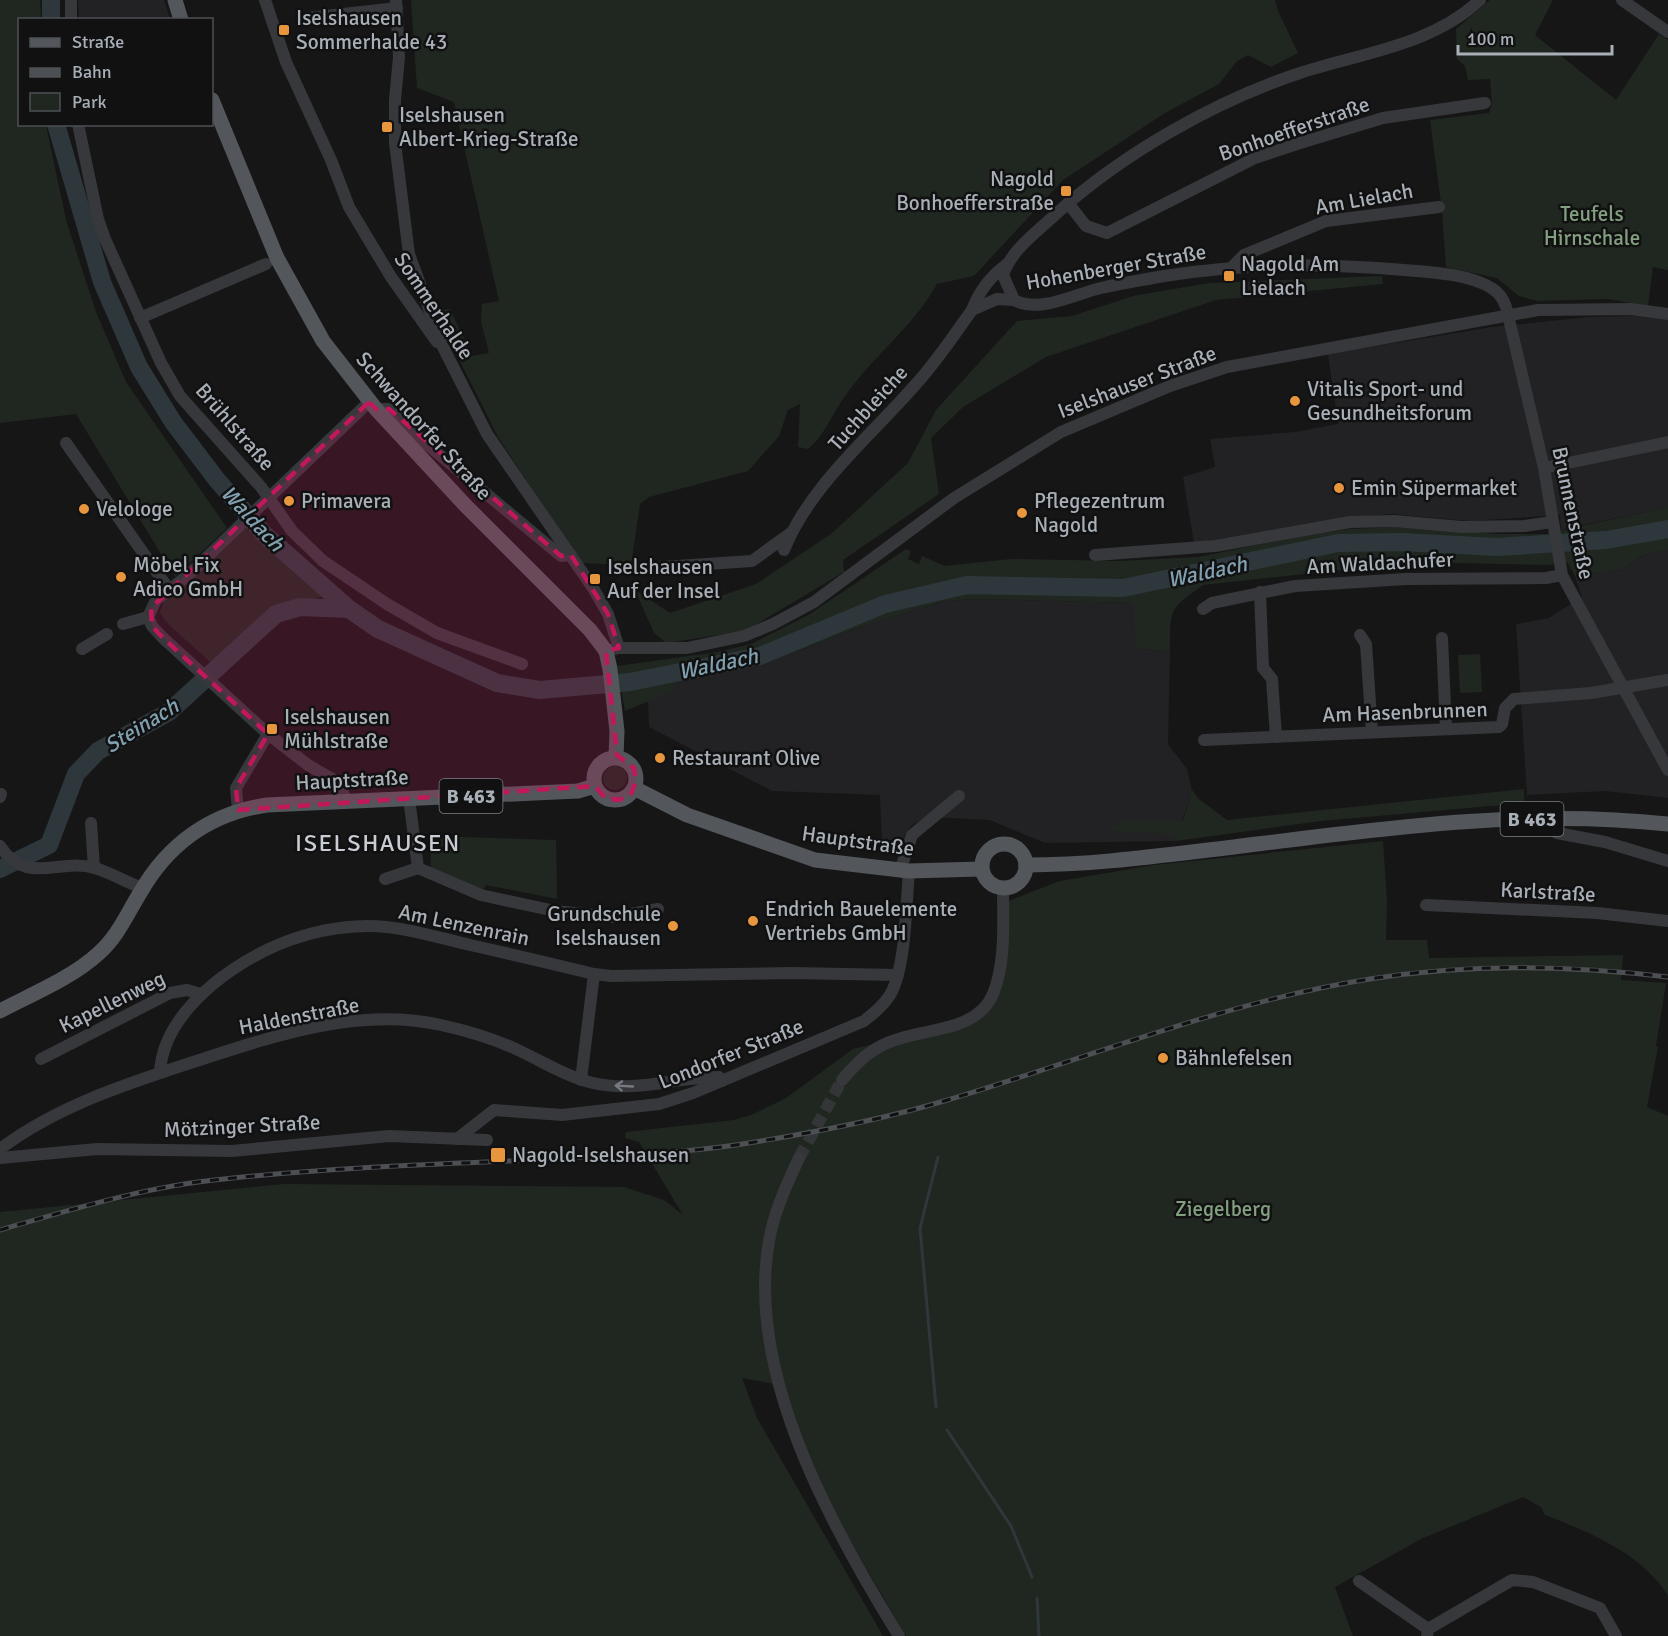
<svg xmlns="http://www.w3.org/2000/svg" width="1668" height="1636" font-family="Signika,sans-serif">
<rect width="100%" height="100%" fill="#161617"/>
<g fill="#222224">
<path d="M78,0H164L170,19H79Z"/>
<path d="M1635,316L1668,320V507L1561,530L1560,515L1470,521L1391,514L1352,517L1194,543L1183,477L1215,467L1210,439L1295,432L1338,424L1328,354L1492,327L1588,317Z"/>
<path d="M1668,550V798L1605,791L1527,795L1516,624L1549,618L1582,597L1575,576L1621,570L1644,555Z"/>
<path d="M974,599L1135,603V648L1170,652L1168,744L1187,769L1192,790L1176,841L1045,843L990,820L927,817L912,825L900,843L882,841L880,795L772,791L649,727L648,700L671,682L798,651L858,628L945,601Z"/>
</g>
<g fill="#202720">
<path d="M0,0H40L41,19L20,20V124L46,125L66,220L96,312L126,382L227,528L175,577L76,414L0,423Z"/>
<path d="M411,0H1275L1278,11L1298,53L1271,67L1248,55L1237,61L1219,84L1165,113L1063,180L974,276L937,284C913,327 873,356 845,396C832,414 825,435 808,449L798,447L800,404L788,410L779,436L748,471L649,497L640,504L631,565L581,563L498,437L435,311L450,309L472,356L489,353L481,322L482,304L499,301L454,102L417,88Z"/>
<path d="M1490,0H1553L1535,35L1616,100L1659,34L1668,40V270L1653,267L1648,306L1608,299L1537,301L1519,296L1497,278L1446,267L1442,210L1430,120L1489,113L1492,104L1490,79L1468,80L1465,66L1457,59L1456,29Z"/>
<path d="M1382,276L1383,284L1216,300L1046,357L963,407L931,438L939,494L843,560L844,572L745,631L666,643L654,633L635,590L670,613L756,584L831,534L908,463L936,410L1017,321L1072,316L1133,296L1209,283Z"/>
<path d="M1668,507V550L1644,555L1621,570L1575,576L1567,562L1548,565L1416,562L1203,585C1167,610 1171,610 1170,652L1135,648L1134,603L974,599L945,601L858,628L798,651L672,682L674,691L625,711L617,666L718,652L751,644L810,614L906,549L911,551L908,559L919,564L922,556L944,566L1011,559L1119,561L1199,557L1294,537L1349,529L1402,527L1498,534H1546Z"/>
<path d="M248,525L332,595L273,606L211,663L165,621L160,612L164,601Z"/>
<path d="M1480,654L1482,692L1460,693L1458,655Z"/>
<circle cx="615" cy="778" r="12"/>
<path d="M1524,789V803L1321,821L1176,841L1173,834L1107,831L1121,821H1183L1192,790L1199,799L1227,820Z"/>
<path d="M430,836L556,840L557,899L486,885L481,895L431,867Z"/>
<path d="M1383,841L1387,901L1386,940H1427L1429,958L1623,955L1621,980L1666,983L1656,1046L1658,1047L1647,1107L1668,1116V1596C1643,1554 1589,1532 1545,1515L1541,1507L1523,1497L1421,1539L1335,1587L1353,1636H906L835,1515L775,1384L742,1378L757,1418L883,1636H0V1212L284,1184L624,1187L664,1200L683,1215L639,1142L625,1138L626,1132L734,1120L751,1115L786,1098L853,1049L956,1024L993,996L1003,903L1060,881L1154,865Z"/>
</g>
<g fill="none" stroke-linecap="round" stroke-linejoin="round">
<g stroke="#2e383c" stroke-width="3">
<path d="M936,1407L920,1228L938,1157"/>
<path d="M947,1430L1011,1526L1032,1577"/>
<path d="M1037,1598L1039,1636"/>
</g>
<g stroke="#2e383c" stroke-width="18">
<path d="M51,0V20"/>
<path d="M56,124L102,282L139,367L173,422L217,480L264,534L349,609L378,629L497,683L540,690L630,682L760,656L885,604L967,585L1123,588L1338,543L1401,542L1497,547L1606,540L1668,529"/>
<path d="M0,869L49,845L76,774L98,751L169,712L276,614L300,607L349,609"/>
</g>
<path stroke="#333537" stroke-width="12" stroke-dasharray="12 6" stroke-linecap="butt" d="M799,1158L842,1080"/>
<g stroke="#37383c" stroke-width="12">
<path d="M265,0L286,62L331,160L349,207L391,277L437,342"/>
<path d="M396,0L399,57L395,100V143L409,254L442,345L487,434L593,588L608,614L619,648"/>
<path d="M1480,0C1431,46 1361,53 1300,73C1215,101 1122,154 1056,214C1037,232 1011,250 1003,275L1014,300C1039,314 1075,294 1101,288C1122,283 1143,280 1164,276C1244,263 1323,263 1404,270C1430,272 1471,274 1493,289C1502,295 1506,304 1508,315L1544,468L1562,575L1668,770"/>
<path d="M1622,0L1668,32"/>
<path d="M307,18L397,8"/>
<path d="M71,20V0"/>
<path d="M78,124L98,219L105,239L161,363L180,396L261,487L292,531L323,561L387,604L437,633L522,664"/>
<path d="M1068,203L1086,226L1107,233L1255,158L1300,143L1383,118L1485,103"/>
<path d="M1233,266L1244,255L1326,221L1439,207"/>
<path d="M972,310L997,299L1014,300"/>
<path d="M140,318L266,264"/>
<path d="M376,409H389L423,441L561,556L571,555"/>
<path d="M66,443L170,591"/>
<path d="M1544,468L1668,442"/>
<path d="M784,550C810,485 871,436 916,384C937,361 954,335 972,310C979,291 991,276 1007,264"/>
<path d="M1095,555L1215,546L1350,522L1395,521L1462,527L1524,526L1552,522"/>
<path d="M662,567L752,561L792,532"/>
<path d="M1260,592L1263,668L1272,679L1276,737"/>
<path d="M1203,609L1212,603L1295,586L1406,579L1546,578L1562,575"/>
<path d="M123,624L148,617"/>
<path d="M1360,635L1366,644L1372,732"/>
<path d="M1442,638L1446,729"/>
<path d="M82,649L107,634"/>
<path d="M606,651L619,648H687L744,636L773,624L814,602L954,498L1061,432L1170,386L1227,367L1538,310L1631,309L1668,314"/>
<path d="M1204,740L1499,727L1502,724L1505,708L1514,699L1591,693L1668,680"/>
<path d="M0,797L1,794"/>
<path d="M409,798L418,868L481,895L555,911L614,917L658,909"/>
<path d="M346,801L339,783L308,765L268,734L162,637L152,626L148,617L156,600L186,577L369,402"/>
<path d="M238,810L236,788L268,734"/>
<path d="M1552,818L1557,833L1605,842L1668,861"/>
<path d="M91,823L94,868"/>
<path d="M0,846C27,887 59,857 95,868C111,873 126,882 142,888"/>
<path d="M900,871L912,835L959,796"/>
<path d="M385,879L418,868"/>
<path d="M1426,905L1597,913L1668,921"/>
<path d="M41,1059L170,993L187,990L201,994"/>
<path d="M160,1072C162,1036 185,1008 212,985C256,949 309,927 367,926C402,926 436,937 470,945C511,954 553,964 594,974L611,976L792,973L898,975"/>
<path d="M581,1080L594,974"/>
<path d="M842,1080C854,1066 866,1053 883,1045C917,1027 976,1035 993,994C1006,962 1003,922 1003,888"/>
<path d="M457,1139L494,1110L562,1115L659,1104L693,1093L864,1021C874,1013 883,1006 890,995C906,968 906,904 909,871"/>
<path d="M0,1149C57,1106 126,1084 193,1062C271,1037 358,1006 441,1025C468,1031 498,1040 522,1052C545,1063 568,1077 593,1083C635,1093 676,1077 719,1077L722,1081"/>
<path d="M0,1158L97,1149L232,1151L389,1136L487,1140"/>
<path d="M799,1158C788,1182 777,1205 771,1231C741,1365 830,1525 899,1636"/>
<path d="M1359,1581L1428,1629"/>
<path d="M1427,1636L1428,1629L1512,1580L1533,1582L1600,1608L1616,1636"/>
</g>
<g stroke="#53565b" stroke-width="15">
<path d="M175,0L181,20"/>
<path d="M212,100L277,258L323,341L376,409L466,506L590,630L606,651L610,669L617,731L616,757"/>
<circle cx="615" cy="779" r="21"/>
<path d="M634,788L687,815L815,860L909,871L981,869"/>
<circle cx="1004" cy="866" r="22"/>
<path d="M1026,865C1096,865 1165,855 1234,847C1377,829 1524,808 1668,824"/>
<path d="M0,1011C32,994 72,978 99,953C118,936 127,914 140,893C168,844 211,813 267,805L578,791L595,786"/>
</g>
<g stroke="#4c4f53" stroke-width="5">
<path id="rail" d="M0,1230C73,1209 148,1186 224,1179C335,1167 446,1164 557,1159C625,1155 693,1153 761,1141C822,1131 884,1119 944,1101C1083,1060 1227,1001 1370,979C1470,963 1568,965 1668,977"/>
</g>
<use href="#rail" stroke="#111112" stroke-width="3" stroke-dasharray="9" stroke-linecap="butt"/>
</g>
<defs><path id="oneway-shaft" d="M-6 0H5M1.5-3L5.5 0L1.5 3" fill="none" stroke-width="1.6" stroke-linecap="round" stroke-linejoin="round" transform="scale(1.5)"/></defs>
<use stroke="#757980" href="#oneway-shaft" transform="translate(624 1086) rotate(-177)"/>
<path fill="#c2185b" fill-opacity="0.2" stroke="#c2185b" stroke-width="4.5" stroke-dasharray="12 8" stroke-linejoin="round" d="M369,402L376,409H389L561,556L571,555L608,614L619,648L606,651L617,755L634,768L636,781L631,794L619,800L605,798L595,786L238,810L236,788L268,734L162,637L152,626L151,608Z"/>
<g fill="#e8963d" stroke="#111112" stroke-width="2">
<rect x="278" y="24" width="12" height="12" rx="3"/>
<rect x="381" y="121" width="12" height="12" rx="3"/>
<rect x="1060" y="185" width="12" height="12" rx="3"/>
<rect x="1223" y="270" width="12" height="12" rx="3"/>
<circle cx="1295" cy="401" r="6"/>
<circle cx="1339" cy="488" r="6"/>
<circle cx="289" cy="501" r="6"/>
<circle cx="84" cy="509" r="6"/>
<circle cx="1022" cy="513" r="6"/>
<circle cx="121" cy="577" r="6"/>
<rect x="589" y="573" width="12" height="12" rx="3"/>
<rect x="266" y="723" width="12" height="12" rx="3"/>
<circle cx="660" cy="758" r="6"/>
<circle cx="753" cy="921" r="6"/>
<circle cx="673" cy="926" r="6"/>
<circle cx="1163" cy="1058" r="6"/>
<rect x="490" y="1147" width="16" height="16" rx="3"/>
</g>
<g text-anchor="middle" stroke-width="5" stroke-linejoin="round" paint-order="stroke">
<g fill="#111112" stroke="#7b8086" stroke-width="1.5">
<rect x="439.5" y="779" width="63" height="34" rx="4.5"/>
<rect x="1500.5" y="802" width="63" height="34" rx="4.5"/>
</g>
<g font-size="20" font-weight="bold" fill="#a8afb7">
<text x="471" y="803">B 463</text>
<text x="1532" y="826">B 463</text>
</g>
<g font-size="21" fill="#a8afb7" stroke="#111112" text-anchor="start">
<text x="296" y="25">Iselshausen<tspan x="296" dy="24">Sommerhalde 43</tspan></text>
<text x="399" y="122">Iselshausen<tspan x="399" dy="24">Albert-Krieg-Straße</tspan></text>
<text x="1054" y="186" text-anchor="end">Nagold<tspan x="1054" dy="24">Bonhoefferstraße</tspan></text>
<text x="1241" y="271">Nagold Am<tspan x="1241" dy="24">Lielach</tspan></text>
<text x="1307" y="396">Vitalis Sport- und<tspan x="1307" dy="24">Gesundheitsforum</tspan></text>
<text x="1351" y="495">Emin Süpermarket</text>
<text x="301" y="508">Primavera</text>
<text x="1034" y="508">Pflegezentrum<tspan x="1034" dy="24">Nagold</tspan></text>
<text x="96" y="516">Velologe</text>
<text x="133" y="572">Möbel Fix<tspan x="133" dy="24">Adico GmbH</tspan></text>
<text x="607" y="574">Iselshausen<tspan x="607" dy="24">Auf der Insel</tspan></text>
<text x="284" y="724">Iselshausen<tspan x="284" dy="24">Mühlstraße</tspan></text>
<text x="672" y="765">Restaurant Olive</text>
<text x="765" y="916">Endrich Bauelemente<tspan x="765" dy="24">Vertriebs GmbH</tspan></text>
<text x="661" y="921" text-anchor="end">Grundschule<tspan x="661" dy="24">Iselshausen</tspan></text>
<text x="1175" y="1065">Bähnlefelsen</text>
<text x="512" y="1162">Nagold-Iselshausen</text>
</g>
<g font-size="21" fill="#a8afb7" stroke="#111112">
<text transform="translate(1294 129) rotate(-19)" y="7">Bonhoefferstraße</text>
<text transform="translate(1364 199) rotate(-10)" y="7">Am Lielach</text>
<text transform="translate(1116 267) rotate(-10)" y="7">Hohenberger Straße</text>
<text transform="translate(434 306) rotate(56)" y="7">Sommerhalde</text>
<text transform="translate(1137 382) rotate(-21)" y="7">Iselshauser Straße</text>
<text transform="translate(868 408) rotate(-48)" y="7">Tuchbleiche</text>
<text transform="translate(424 426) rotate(48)" y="7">Schwandorfer Straße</text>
<text transform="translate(235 427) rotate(49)" y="7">Brühlstraße</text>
<text transform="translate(1573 513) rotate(78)" y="7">Brunnenstraße</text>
<text transform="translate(1380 563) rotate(-3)" y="7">Am Waldachufer</text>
<text transform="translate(1405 712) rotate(-2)" y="7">Am Hasenbrunnen</text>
<text transform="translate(352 780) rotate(-3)" y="7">Hauptstraße</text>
<text transform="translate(858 841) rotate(8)" y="7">Hauptstraße</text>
<text transform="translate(1548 892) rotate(3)" y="7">Karlstraße</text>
<text transform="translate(464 925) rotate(12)" y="7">Am Lenzenrain</text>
<text transform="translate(112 1002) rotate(-26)" y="7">Kapellenweg</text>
<text transform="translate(299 1016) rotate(-11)" y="7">Haldenstraße</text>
<text transform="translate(731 1054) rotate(-22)" y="7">Londorfer Straße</text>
<text transform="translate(242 1126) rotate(-3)" y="7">Mötzinger Straße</text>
</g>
<g font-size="21" fill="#83a180" stroke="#111112">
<text x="1592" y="221">Teufels<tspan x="1592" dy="24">Hirnschale</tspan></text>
<text x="1223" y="1216">Ziegelberg</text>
</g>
<g font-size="22" font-style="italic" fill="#81a0b0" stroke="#111112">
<text transform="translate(253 518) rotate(47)" y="8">Waldach</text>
<text transform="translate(1207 571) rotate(-12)" y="8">Waldach</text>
<text transform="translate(718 663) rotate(-12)" y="8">Waldach</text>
<text transform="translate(141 725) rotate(-32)" y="8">Steinach</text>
</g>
<g font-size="24" letter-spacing="1.5" fill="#c9cdd3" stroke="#111112">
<text x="378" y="851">ISELSHAUSEN</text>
</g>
</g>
<rect x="18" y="18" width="195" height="108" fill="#111112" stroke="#4d5054" stroke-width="1.5"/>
<rect x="30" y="38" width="30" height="9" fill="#53565b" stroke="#4d5054" stroke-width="1.5"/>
<text x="72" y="48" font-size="18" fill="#a8afb7">Straße</text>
<rect x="30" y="68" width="30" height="9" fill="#4c4f53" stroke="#4d5054" stroke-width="1.5"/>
<text x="72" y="78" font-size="18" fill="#a8afb7">Bahn</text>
<rect x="30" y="93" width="30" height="18" fill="#202720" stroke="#4d5054" stroke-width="1.5"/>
<text x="72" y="108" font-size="18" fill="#a8afb7">Park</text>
<path d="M1458 45v9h154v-9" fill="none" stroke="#a8afb7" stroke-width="3"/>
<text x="1467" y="45" font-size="18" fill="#a8afb7" stroke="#111112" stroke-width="4.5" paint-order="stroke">100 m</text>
</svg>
